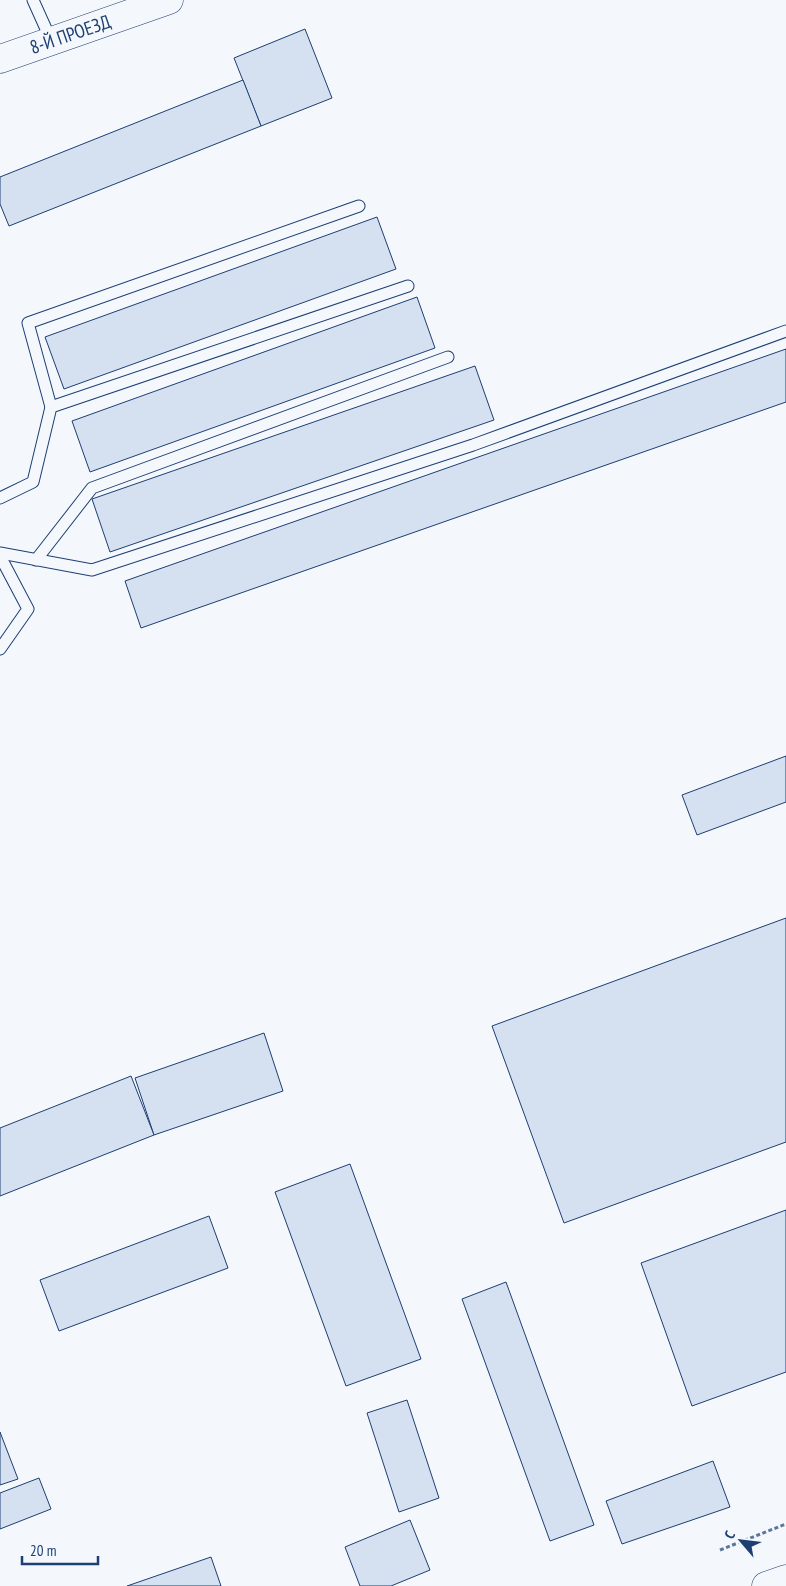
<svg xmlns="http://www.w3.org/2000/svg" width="786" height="1586" font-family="'PT Sans Narrow',sans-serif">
<rect width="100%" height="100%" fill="#f4f7fb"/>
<g fill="#d5e0f0" stroke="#1d3f73">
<path d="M305,29L332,98L261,126L234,58Z"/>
<path d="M243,80L261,126L9,226L0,204V177Z"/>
<path d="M377,217L396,269L64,389L45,337Z"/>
<path d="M417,297L435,348L90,472L72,421Z"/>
<path d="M786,349V402L141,628L125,581Z"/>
<path d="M475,366L494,420L110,552L92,499Z"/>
<path d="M786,756V802L697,835L682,795Z"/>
<path d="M786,918V1142L564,1223L492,1026Z"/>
<path d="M264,1033L283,1091L154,1135L135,1078Z"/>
<path d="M131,1076L154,1135L0,1196V1128Z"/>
<path d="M350,1164L421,1359L346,1386L275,1192Z"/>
<path d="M786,1210V1372L692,1406L641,1263Z"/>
<path d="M209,1216L228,1268L59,1331L40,1280Z"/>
<path d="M506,1282L594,1525L550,1541L462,1299Z"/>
<path d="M407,1400L439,1498L399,1512L367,1413Z"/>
<path d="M0,1432L18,1479L0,1485Z"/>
<path d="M713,1461L730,1507L622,1544L606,1501Z"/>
<path d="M39,1478L51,1509L0,1529V1493Z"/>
<path d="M410,1520L430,1570L391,1586H360L345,1547Z"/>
<path d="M211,1557L221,1586H127Z"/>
</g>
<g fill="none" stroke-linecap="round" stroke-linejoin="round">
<g stroke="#1d3f73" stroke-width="13">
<g id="lane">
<path d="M33,0L51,40"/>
<path d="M51,407L28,323L359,206"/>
<path d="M0,498L33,482L51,407L408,286"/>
<path d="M0,553L92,570L473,445L786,331"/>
<path d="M0,556L28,609L0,649"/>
<path d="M36,560L92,488L448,357"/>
</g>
</g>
<g stroke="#1d3f73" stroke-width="29">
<g id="secondary">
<path d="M0,59L169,0"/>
<path d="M766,1586L786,1579"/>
</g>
</g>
<path stroke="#5e769c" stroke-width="3" stroke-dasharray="4 2.5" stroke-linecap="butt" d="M720,1550L786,1524"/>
<use href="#lane" stroke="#f4f7fb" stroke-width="11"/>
<use href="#secondary" stroke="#f4f7fb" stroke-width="28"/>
</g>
<g text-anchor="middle" stroke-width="4" stroke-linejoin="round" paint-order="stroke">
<g font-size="19" fill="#1d3f73" stroke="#f4f7fb">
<text transform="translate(70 34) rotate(-19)" y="7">8-Й ПРОЕЗД</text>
</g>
</g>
<g transform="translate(741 1541) rotate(298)" stroke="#f4f7fb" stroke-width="4" paint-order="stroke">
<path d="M0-4L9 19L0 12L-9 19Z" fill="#1d3f73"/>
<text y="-8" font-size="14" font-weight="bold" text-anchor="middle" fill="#1d3f73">С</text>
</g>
<path d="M22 1556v8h76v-8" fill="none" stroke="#1d3f73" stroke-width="2.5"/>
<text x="30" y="1556" font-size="15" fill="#1d3f73" stroke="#f4f7fb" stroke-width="4" paint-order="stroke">20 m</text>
</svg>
